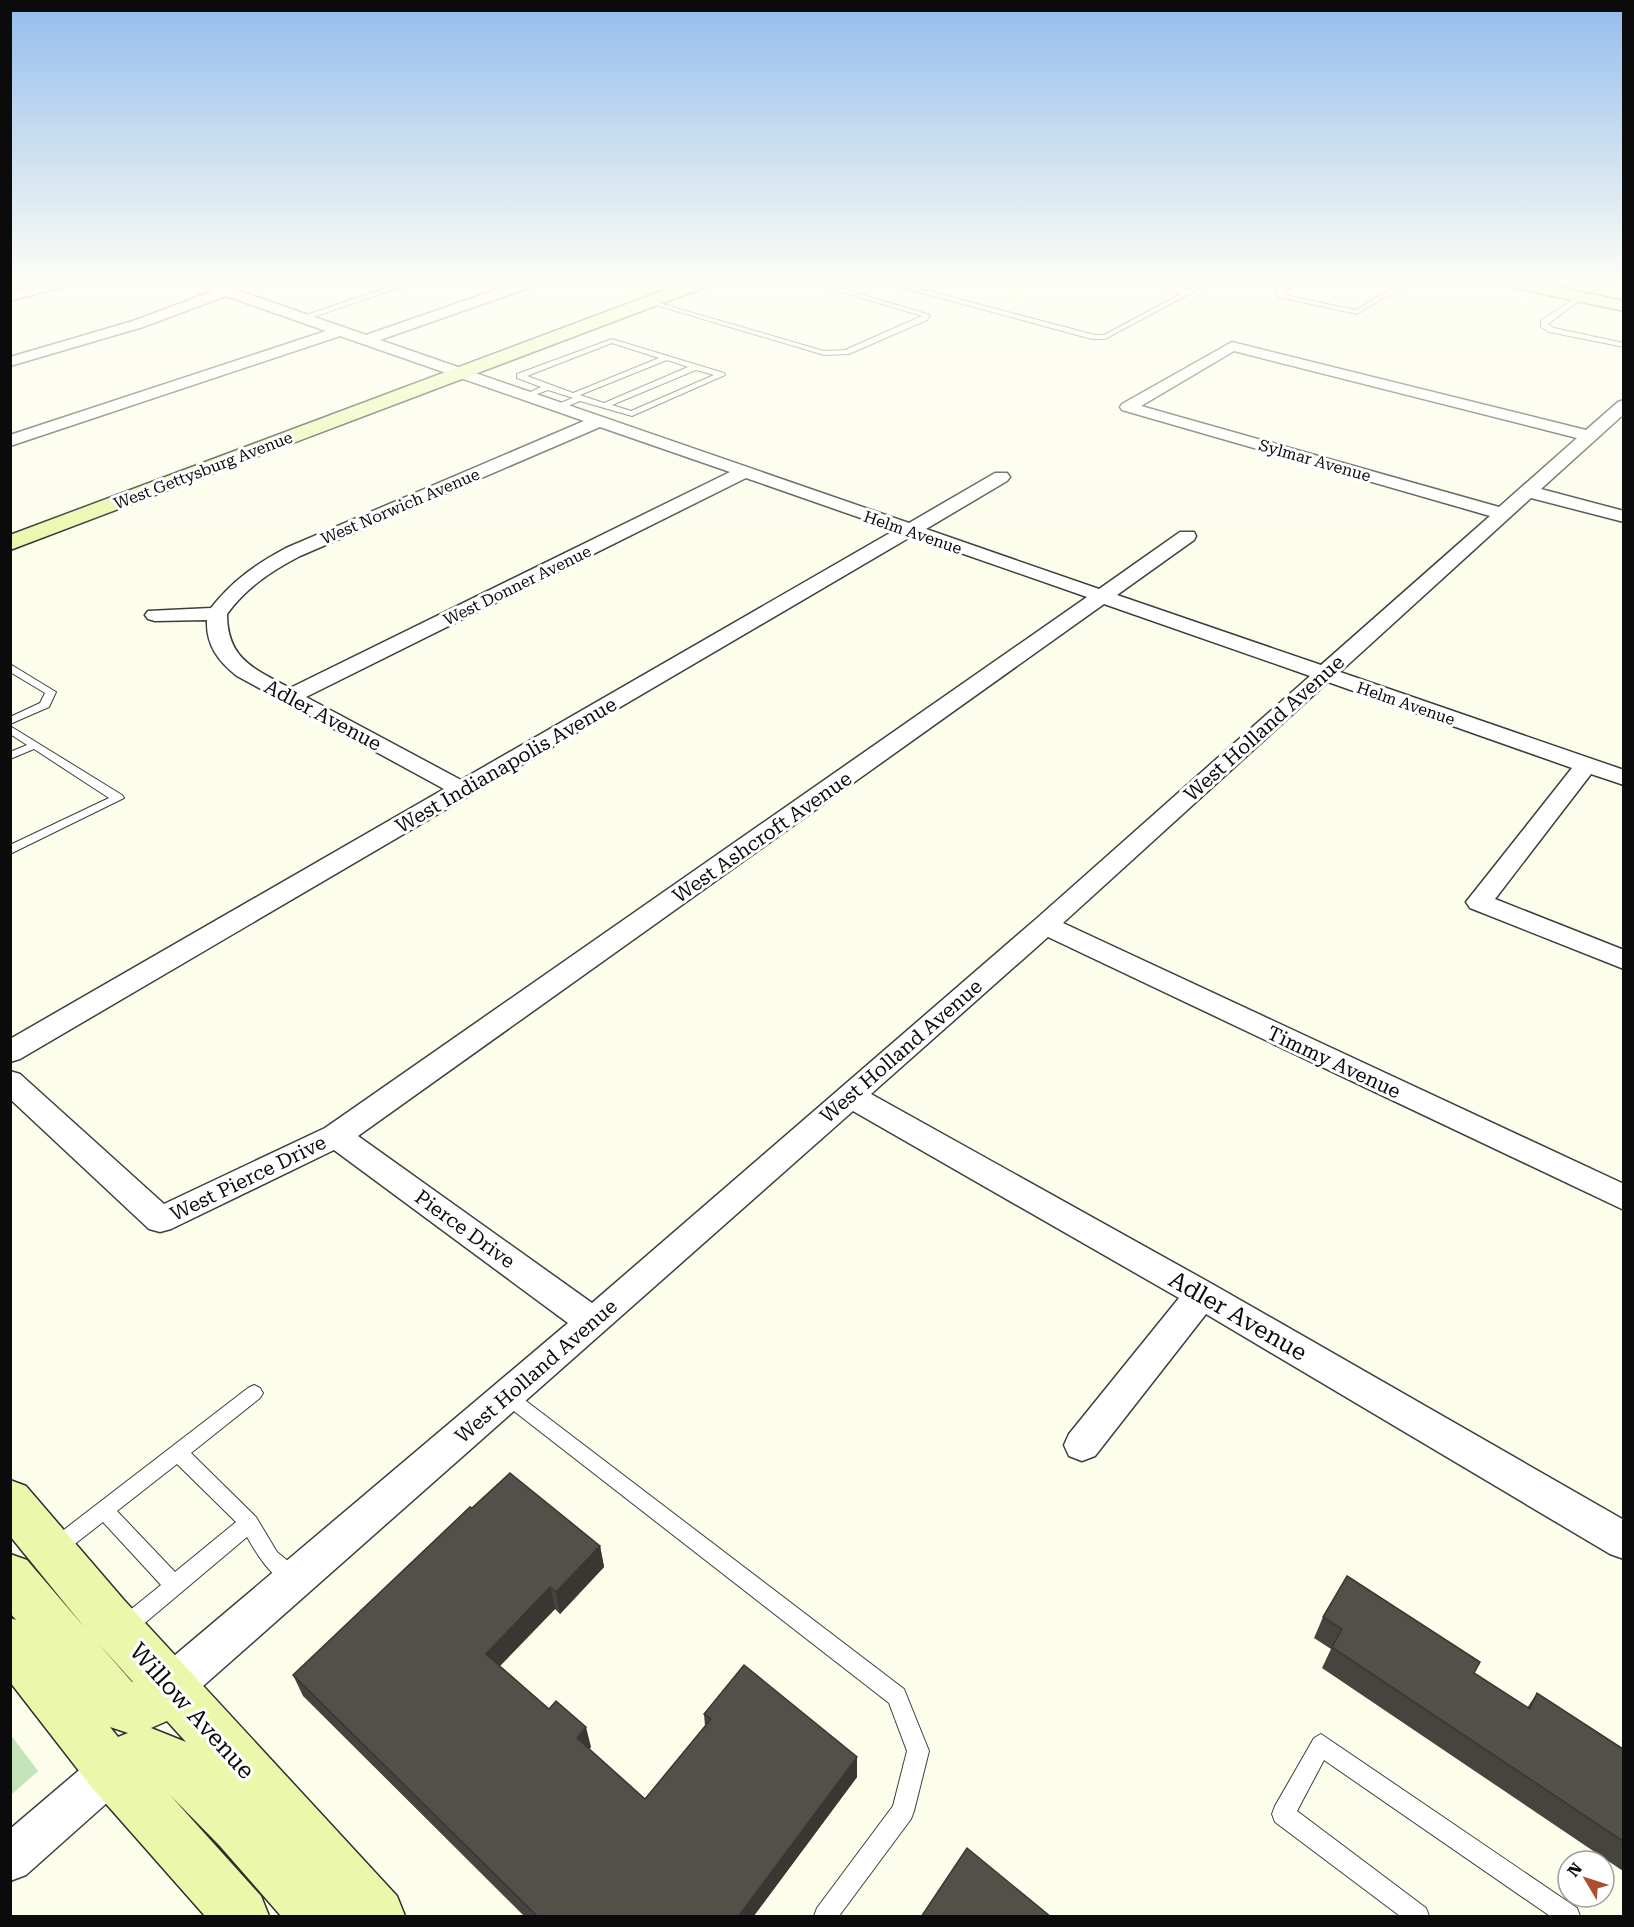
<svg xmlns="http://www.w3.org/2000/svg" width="1634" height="1927" font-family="'Roboto Serif',serif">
<rect width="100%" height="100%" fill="#fcfdeb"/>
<path fill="#c3e4b8" d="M10,1734L38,1771L11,1795H10Z"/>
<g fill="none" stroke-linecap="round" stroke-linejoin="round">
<g stroke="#3e3e3e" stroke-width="2">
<g id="lane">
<path d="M402,283H413L307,319L300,317Z"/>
<path d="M812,283H823L930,315L927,320L849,354L824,355L646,302L652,301L824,351L845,350L922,316Z"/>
<path d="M886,283H898L1095,335H1104L1183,293L1148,283H1161L1188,290L1200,283H1209L1105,339H1092Z"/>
<path d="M1288,283H1296L1283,292L1284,295L1356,310L1401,283H1409L1357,314L1279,297L1276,291Z"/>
<path d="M1581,295L1583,298L1548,324L1554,328L1624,343V347L1549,332L1541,327V320Z"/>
<path d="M612,339L724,373L725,375L632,416L580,401L561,409H555V405L573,398L548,390L526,398L522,396L541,387L517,378V374ZM612,343L659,358L573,393L527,376ZM667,360L688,367L604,403L580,395ZM696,370L714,375L631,411L612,405Z"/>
<path d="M10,664L56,692L49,707L10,724V717L40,703L45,693L10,672Z"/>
<path d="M10,726L122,795L124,798L10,854V845L109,798L34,749L10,759V752L27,745L10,734Z"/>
<path d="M254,1385L260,1388L263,1393L260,1398L191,1453L256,1517L277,1552L300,1571L303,1578L300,1585L293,1587C271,1578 258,1556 247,1537L133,1633L126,1636L119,1633L116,1626L119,1619L161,1585L103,1522L62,1554L55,1557L48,1554L45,1548L48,1542L248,1388ZM177,1464L236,1522L175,1572L117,1511Z"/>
<path d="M507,1388L513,1391L904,1689L929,1751L914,1811L911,1819L839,1916H814L817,1908L893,1806L907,1751L889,1703L501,1401L498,1396L501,1391Z"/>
<path d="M1321,1734L1577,1908L1580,1916H1550L1324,1760L1297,1811L1426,1908L1429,1916H1400L1275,1822L1272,1814L1275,1806L1314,1738Z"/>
</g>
</g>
<g stroke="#3e3e3e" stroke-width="3">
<g id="street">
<path d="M44,283H67L65,286L10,301V293Z"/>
<path d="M196,283L236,286L237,290L366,335L515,283H536L534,286L380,340L909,523L995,473H1007L1010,477L1007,481L926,529L1099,589L1180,532H1194L1196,536L1194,540L1117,595L1321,665L1490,516L1122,410L1120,407L1122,404L1232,342L1586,430L1618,402L1624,400V414L1541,489L1624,511V522L1531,498L1340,672L1624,770V785L1591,774L1495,899L1624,950V969L1470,908L1466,902L1572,768L1328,682L1063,923L1624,1184V1210L1048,937L871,1094L1214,1285L1624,1520V1559L1610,1554L1206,1314L1095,1456L1082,1461L1069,1456L1064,1445L1069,1434L1179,1298L853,1111L185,1702L170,1708L155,1702L149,1687L155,1672L568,1323L334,1150L171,1229L160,1232L149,1229L10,1099V1071L20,1074L164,1204L325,1128L1087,597L912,536L20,1059L10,1062V1039L444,789L237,676C218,661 206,645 207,620L155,621L148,619L145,615L148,611L211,608C232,581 256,564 286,548L584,421L340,336L10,446V435L326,331L226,296L143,327L10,366V357L133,321L213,291ZM1234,351L1577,438L1499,507L1141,406ZM600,427L730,472L290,688C254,669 227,659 227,614C246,588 271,571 300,556ZM746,478L895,530L461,780L306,697ZM1104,604L1310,676L1036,919L592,1303L358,1136Z"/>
<path d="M112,1749L127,1755L133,1770L127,1785L26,1875L10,1881V1829L97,1755Z"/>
</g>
</g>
<g stroke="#2d2d2d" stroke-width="3">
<g id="secondary">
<path d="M683,283H707L705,287L10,550V535Z"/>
<path d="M1507,283H1540L1624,301V311L1515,288Z"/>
<path d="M10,1480L26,1486L124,1600L397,1896L405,1916H281L219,1845L170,1795L261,1896L269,1916H205L93,1789L10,1682V1618L16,1620L10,1613V1554L27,1560L85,1628L10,1536ZM98,1643L133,1682H132ZM167,1721L186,1742L151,1728ZM110,1727L128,1733L118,1737Z"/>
</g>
</g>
<use href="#lane" fill="#fff" fill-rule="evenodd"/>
<use href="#street" fill="#fff" fill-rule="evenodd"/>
<use href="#secondary" fill="#ebf8ac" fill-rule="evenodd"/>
</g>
<g fill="#47443f">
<path d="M472,1508L600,1546L604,1567L560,1614L555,1609L500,1666L591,1747L589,1749L645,1799L705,1726L704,1714L857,1777L753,1917H525L303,1696L293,1675Z"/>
<path d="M1323,1617L1474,1673L1527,1708L1537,1693L1623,1749V1871L1322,1668L1331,1649L1314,1638Z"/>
</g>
<g fill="#3a3733">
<path d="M600,1546L604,1567L560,1614L556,1592Z"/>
<path d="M550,1587L555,1609L492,1674L486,1654Z"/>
<path d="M586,1727L591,1747L581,1758L577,1738Z"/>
<path d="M857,1757V1777L753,1917H738Z"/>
</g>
<g fill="#534f49" stroke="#3a3733" stroke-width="1.5">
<path d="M510,1473L600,1546L556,1592L550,1587L486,1654L549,1709L556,1701L586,1727L577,1738L645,1799L711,1719L704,1714L744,1665L857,1757L738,1917H538L293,1675L470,1507L472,1508Z"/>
<path d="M1347,1576L1480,1662L1474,1673L1530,1709L1537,1693L1623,1749V1841L1332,1647L1342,1629L1323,1617Z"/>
<path d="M967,1848L1051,1917H921Z"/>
</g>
<linearGradient id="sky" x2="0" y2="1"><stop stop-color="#93bceb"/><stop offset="0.51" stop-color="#fefef6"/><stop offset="1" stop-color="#fefef6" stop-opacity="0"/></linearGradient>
<rect width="1634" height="553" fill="url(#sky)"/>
<g text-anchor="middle" stroke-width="6" stroke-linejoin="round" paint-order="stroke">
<g font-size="16" fill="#0b0b0b" stroke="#fff">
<text transform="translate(1315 460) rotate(16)" y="6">Sylmar Avenue</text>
<text transform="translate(203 470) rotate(-21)" y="6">West Gettysburg Avenue</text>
<text transform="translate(400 506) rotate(-23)" y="6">West Norwich Avenue</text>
<text transform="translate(913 532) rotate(19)" y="6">Helm Avenue</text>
<text transform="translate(517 585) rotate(-26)" y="6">West Donner Avenue</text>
<text transform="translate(1406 703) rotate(19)" y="6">Helm Avenue</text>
</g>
<g font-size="20" fill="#0b0b0b" stroke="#fff">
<text transform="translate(323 715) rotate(28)" y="7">Adler Avenue</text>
<text transform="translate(1264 728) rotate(-42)" y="7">West Holland Avenue</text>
<text transform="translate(506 765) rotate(-30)" y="7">West Indianapolis Avenue</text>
<text transform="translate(762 837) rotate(-35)" y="7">West Ashcroft Avenue</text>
<text transform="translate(901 1051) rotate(-41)" y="7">West Holland Avenue</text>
<text transform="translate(1334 1062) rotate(25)" y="7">Timmy Avenue</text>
<text transform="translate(248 1178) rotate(-26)" y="7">West Pierce Drive</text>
<text transform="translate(465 1229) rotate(36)" y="7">Pierce Drive</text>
<text transform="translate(536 1371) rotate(-41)" y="7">West Holland Avenue</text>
</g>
<g font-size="24" fill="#0b0b0b" stroke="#fff">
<text transform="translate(1238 1316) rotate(30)" y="8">Adler Avenue</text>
<text transform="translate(192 1711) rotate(48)" y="8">Willow Avenue</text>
</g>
</g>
<rect width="1634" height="1927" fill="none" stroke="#0b0b0b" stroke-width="24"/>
<g transform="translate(1586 1879) rotate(309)"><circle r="28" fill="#ffffff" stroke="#9d9d9d" stroke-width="1.5"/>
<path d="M0-4.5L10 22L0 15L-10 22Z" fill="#ae4d30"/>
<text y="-9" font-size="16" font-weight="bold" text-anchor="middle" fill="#0b0b0b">N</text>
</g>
</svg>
